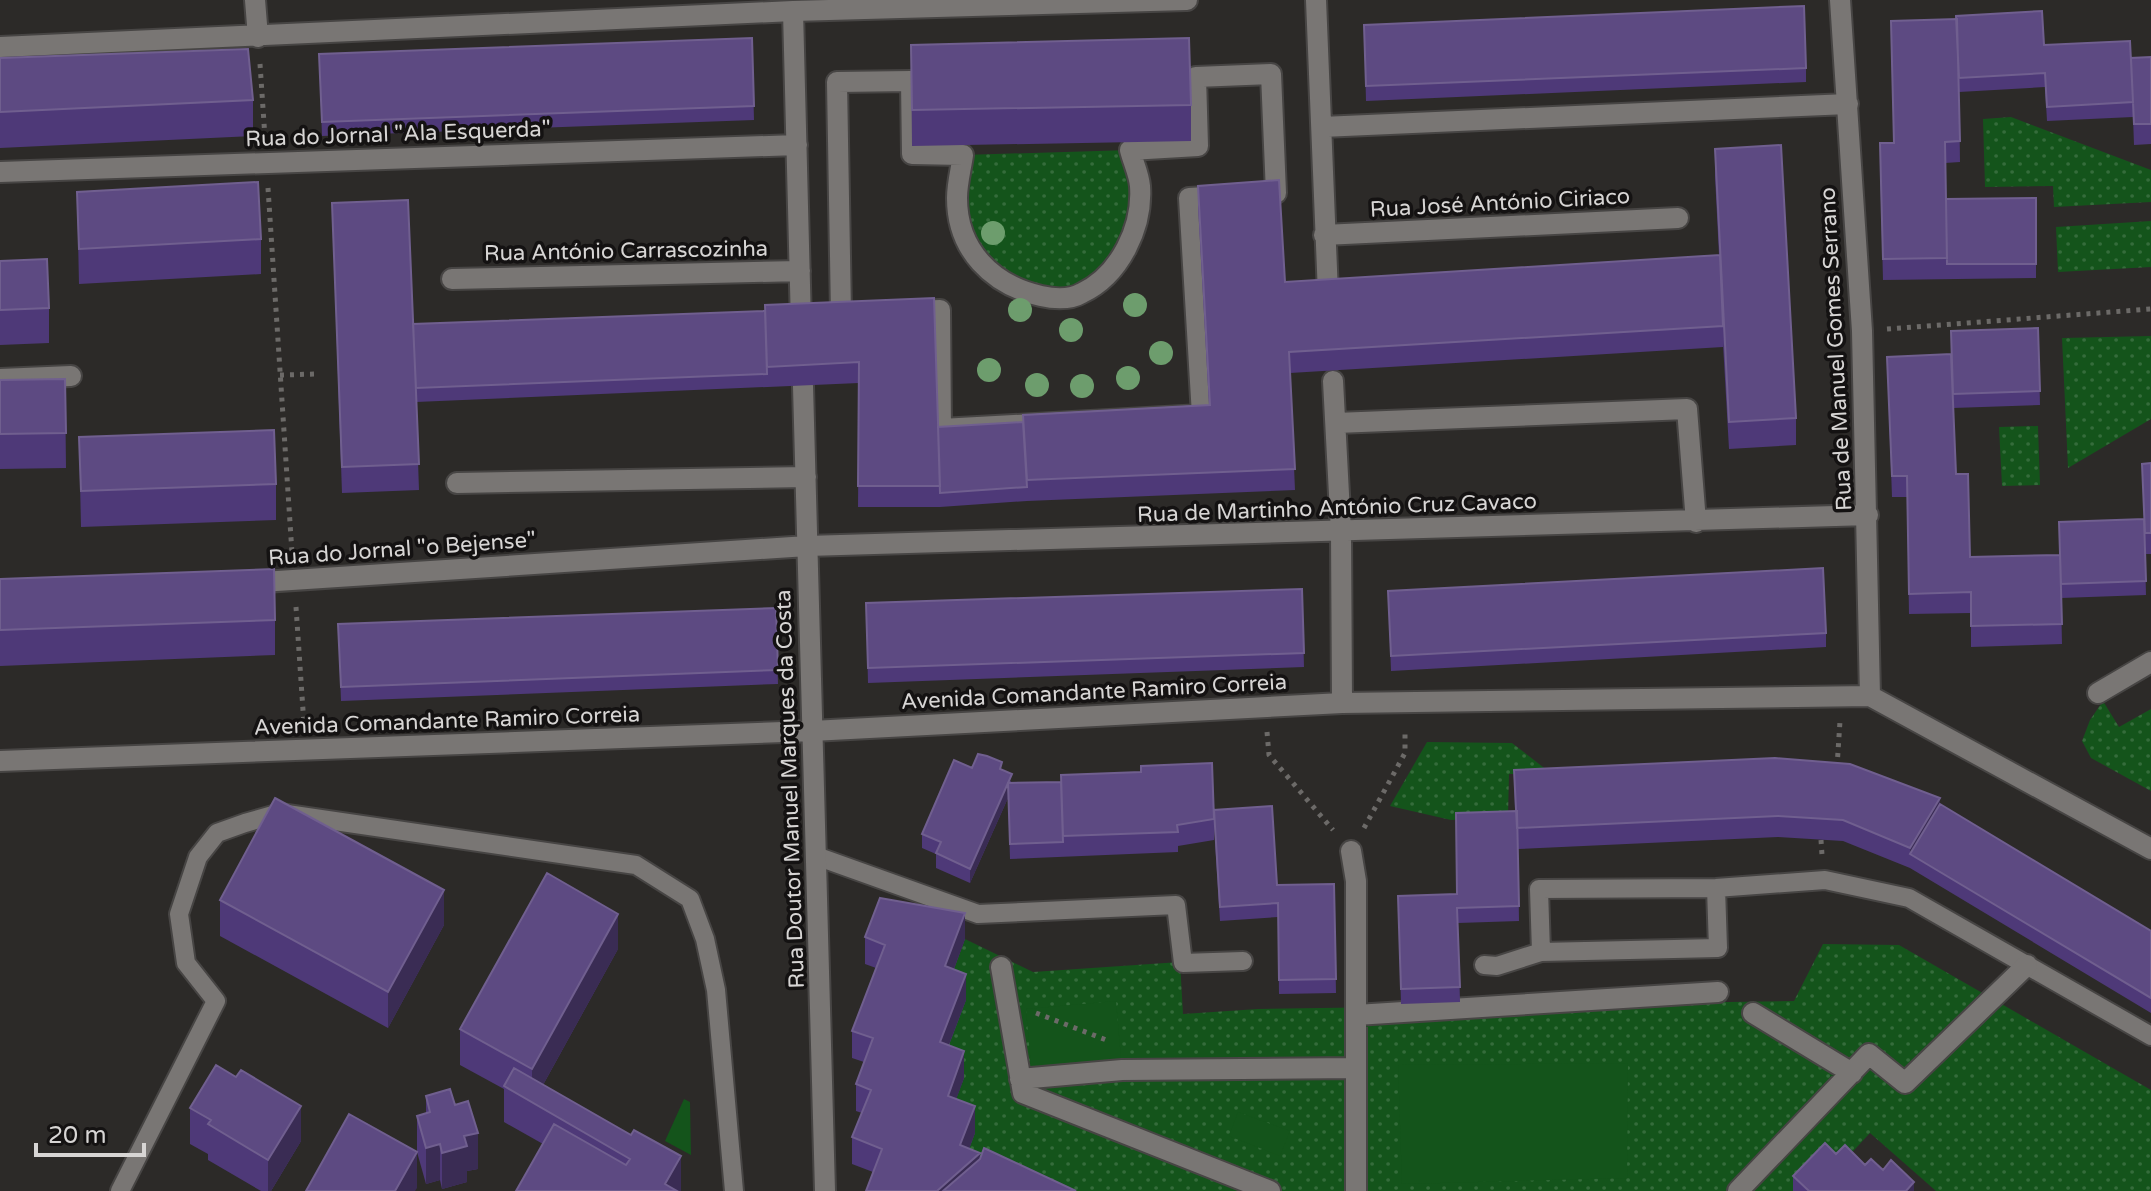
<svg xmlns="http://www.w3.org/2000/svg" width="2151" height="1191" viewBox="0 0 2151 1191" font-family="'Varela Round',sans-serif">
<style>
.grass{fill:url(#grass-dots)}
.garden{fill:#14541b}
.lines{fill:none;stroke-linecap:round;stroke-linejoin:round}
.lane-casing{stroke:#474544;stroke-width:22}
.street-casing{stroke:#474544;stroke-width:24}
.path{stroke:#6c6a68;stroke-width:5;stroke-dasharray:4 6;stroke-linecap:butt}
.lane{stroke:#797674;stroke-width:18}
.street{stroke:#797674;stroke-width:20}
.tree{fill:#6d9d6d}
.wall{fill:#4e3978}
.shaded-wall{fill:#3a2c54}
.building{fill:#5d4a82;stroke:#705f8f;stroke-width:2}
.labels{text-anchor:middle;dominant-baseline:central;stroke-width:7;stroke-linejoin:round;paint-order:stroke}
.street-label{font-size:22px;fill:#d7d5d4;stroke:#141212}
</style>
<defs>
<pattern id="grass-dots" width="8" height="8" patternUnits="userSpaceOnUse" patternTransform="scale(2)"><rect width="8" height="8" fill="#14541b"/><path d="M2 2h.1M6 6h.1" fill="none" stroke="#356c3b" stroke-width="1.8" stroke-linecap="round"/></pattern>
</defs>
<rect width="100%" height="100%" fill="#2c2a28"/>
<!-- grass -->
<path class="grass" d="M2011,117l140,53v32l-97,5 -1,-21 -68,1 -2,-68z
M1130,150l1,88 -49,56 -89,-16 -33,-57 3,-66z
M2151,221v46l-93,5 -2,-45z
M2151,336v83l-83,49 -6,-130z
M2038,426l2,59 -38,1 -3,-59z
M2103,701l16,26 32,-18v82l-60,-33 -9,-17 8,-21z
M1427,742l85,1 40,31h-43l-1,43 -57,3 -61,-14z
M965,939l68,33 147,-10 3,52 75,-5 536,-8 29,-57 76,1 252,145v101h-215l-66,-58 -54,58h-785l-51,-11 -40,-112 5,-75z"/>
<!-- garden -->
<path class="garden" d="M1116,1001l6,69 -90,8 -6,-69z
M1628,1063l-1,115 -225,6 -4,-119z
M684,1099l6,3 1,53 -26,-14z
M1238,1112l52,19 -10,25 -51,-20z"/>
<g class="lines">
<defs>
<path id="lane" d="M816,856l162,58 198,-9 7,58 60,-2
M1541,952l-2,-63 177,-1 109,-8 84,18 242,138
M1484,965l13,1 44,-14 177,-4 -2,-60
M120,1191l96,-190 -30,-38 -7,-49 19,-57 19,-24 28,-10 35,-10 356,52 54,34 15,40 11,51 18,201"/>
<path id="street" d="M255,0l3,37
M1316,0l12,294
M1840,0l22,331 8,365
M793,11l8,313
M0,47l793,-36 394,-11
M1271,74l5,119 -87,5 13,217 -261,14 -1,-119 -99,4 -4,-232 74,-1 1,73 51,1c-2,14 -6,29 -6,43 0,52 35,87 84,98 13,3 29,4 41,-3 38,-18 61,-66 58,-107 -1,-12 -7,-24 -10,-36l68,-4 -2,-69z
M1322,127l526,-23
M0,172l797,-27
M1324,235l354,-17
M452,279l348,-8
M0,379l71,-3
M1333,381l8,151 1,171
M803,386l22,805
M1336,423l351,-14 9,113
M457,483l349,-6
M248,583l559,-37 1061,-31
M2098,693l53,-31
M0,761l812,-30 530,-28 528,-7 281,153
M1351,851l5,30v310
M1001,967l22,126 247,98
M1753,1013l99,60
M1356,1015l362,-23
M1020,1079l102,-9 234,-2
M1738,1191l131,-137 36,29 122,-118"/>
</defs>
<!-- lane casing -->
<use href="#lane" class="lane-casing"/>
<!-- street casing -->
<use href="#street" class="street-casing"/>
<!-- path -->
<path class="path" d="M260,64l5,74
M268,188l24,365
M1887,329l264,-20
M280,375l38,-1
M296,607l8,118
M1267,732l2,23 64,75
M1837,767l3,-46
M1364,828l41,-75v-24
M1821,840l1,15
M1036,1013l73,28"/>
<!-- lane -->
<use href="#lane" class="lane"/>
<!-- street -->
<use href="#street" class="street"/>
</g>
<!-- trees -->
<g class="tree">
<circle cx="993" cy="233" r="12"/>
<circle cx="1135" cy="305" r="12"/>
<circle cx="1020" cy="310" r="12"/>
<circle cx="1071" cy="330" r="12"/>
<circle cx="1161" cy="353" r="12"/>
<circle cx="989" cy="370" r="12"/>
<circle cx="1128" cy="378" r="12"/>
<circle cx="1037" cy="385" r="12"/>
<circle cx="1082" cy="386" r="12"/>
</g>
<!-- wall -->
<path class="wall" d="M1364,25l442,43v14l-440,19z
M752,38l2,82 -432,16 -3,-82z
M1891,42l153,3 87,20 20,-8v87l-17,1 -1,-28 -86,4 -2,-34 -86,5 1,70 -15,1 1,36 90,-1v80l-153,2 -3,-116 14,-21z
M911,45l280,60v36l-279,5z
M0,58l253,42v36l-253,12z
M1715,149l81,269v27l-67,4 -6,-105v3l-433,26 5,117 -268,11 -87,6h-82l1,-124 -443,19 3,88 -77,3 -10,-290 81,121 352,-13 169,-13 4,129 85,-5 186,-17 -11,-199v-20l87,96 434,-27 -4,-79z
M77,192l184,47v35l-182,10z
M0,261l49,47v35l-49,2z
M2038,328l2,77 -87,3 3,66 14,83 90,-2 84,-36 -2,-55 9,-1v91h-6l1,41 -85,3 1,46 -91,3v-34l-62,1 -2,-117h-15l-5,-140 64,-3z
M65,379l1,89 -66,1v-89z
M79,437l197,47v36l-195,7z
M0,579l275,41v35l-275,11z
M1302,589l2,78 -436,16 -2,-80z
M1388,591l438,42v14l-435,24z
M776,608l2,76 -437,17 -3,-77z
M972,768l30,2 10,13 202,35 63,67 57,-1 2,109 -57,1 -1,-77 -58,4 -6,-96v15l-36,6v6l-168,7 -2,-61 -38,85 -34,-15v-14l-14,-6v-14z
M1514,770l426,34 211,127v82l-241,-145 -67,-27 -65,-4 -260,12 1,72 -61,2 2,79 -59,2 -3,-108 59,-2 58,-83z
M220,900l224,25 -56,103 -168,-92z
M865,937l100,2 -11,30 12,31 -17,45 15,33 -8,21 19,34 -6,16 11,10 96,32 -203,-19 -21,-8v-27l10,-24 -6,-2v-27l8,-22 -12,-4v-27l24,-63 -11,-4z
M618,949l-75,136 138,106 -138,-47 -39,-22v-33l-44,-24v-36z
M426,1096l29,9 23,64 -11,2v11l-25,7 -2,-9 -14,4 -9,-32v-36l9,-3z
M190,1108l111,33 -30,50h-10l-53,-31v-6l-18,-10z
M1836,1154l29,11 18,5 31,21h-121v-15z"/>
<!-- shaded-wall -->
<path class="shaded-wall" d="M1008,783v15l-38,85v-14z
M1940,798v21l-30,35v-6z
M444,890v35l-56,103v-36z
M965,913v26l-20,54v-27z
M618,914v35l-85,154 -1,-1v-33z
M966,974v26l-26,68v-26z
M964,1051v27l-16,44v-26z
M301,1106v35l-30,50h-3v-31z
M975,1106v27l-14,37 19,-17v27l-13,11h-30l23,-46z
M478,1133v36l-11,2v11l-25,7v-36l22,-17z
M440,1144v36l-14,4v-36z
M417,1152v36l-2,3h-20z
M681,1156v35h-16v-7z
M1914,1182v9h-8z"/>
<!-- building -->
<path class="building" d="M1804,6l2,62 -440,18 -2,-61z
M2042,11l2,34 86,-4 3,61 -86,5 -2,-34 -86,5 -3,-62z
M1957,19l3,122 -15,1 2,116 -64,1 -3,-116h14l-3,-122z
M752,38l2,68 -432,16 -3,-68z
M1189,38l2,67 -279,5 -1,-65z
M248,49l5,51 -253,12v-54z
M2151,57v67h-17l-3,-66z
M1781,145l15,273 -67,4 -14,-273z
M1279,180l6,102 435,-27 3,71 -434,26 6,117 -268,11 -4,-65 187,-10 -12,-219z
M258,182l3,57 -182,10 -2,-57z
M2036,198v66h-89l-1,-65z
M408,200l11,264 -77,3 -10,-264z
M47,259l2,49 -49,2v-49z
M934,298l6,188h-82l1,-124 -92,5 -2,-62z
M765,311l2,63 -351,14 -3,-64z
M2038,328l2,63 -87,3 -2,-63z
M1951,354l5,120h12l2,83 90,-2 2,69 -91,2v-34l-62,2 -2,-118h-15l-5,-119z
M65,379l1,54 -66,1v-54z
M1023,422l4,65 -87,6 -2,-66z
M274,430l2,54 -195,7 -2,-54z
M2151,463v70h-6l-3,-69z
M2144,519l2,62 -85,3 -2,-62z
M1823,568l3,65 -435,23 -3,-65z
M274,569l1,51 -275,10v-51z
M1302,589l2,64 -436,15 -2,-65z
M776,608l2,62 -437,17 -3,-63z
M978,754l9,2 15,6 -2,7 12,5 -42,95 -34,-16 5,-11 -19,-8 32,-74 18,8z
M1775,758l75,6 90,34 -30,50 -67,-28 -65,-4 -261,12 -3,-58z
M1212,763l2,56 -37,6 1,7 -115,4 -2,-61 80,-3v-6z
M1061,782l2,60 -53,2 -2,-61z
M275,798l169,92 -56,102 -168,-92z
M1940,804l211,127v67l-241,-144z
M1272,806l5,79 57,-1 2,95 -57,1 -1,-77 -58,4 -6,-97z
M1517,811l2,95 -62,2 3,79 -59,2 -3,-93 59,-2 -1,-81z
M547,873l71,41 -86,155 -72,-40z
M880,898l85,15 -20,53 21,8 -26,68 24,9 -16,45 27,10 -15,39 20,8 -43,38h-71l16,-42 -30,-12 19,-47 -15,-6 17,-46 -21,-7 33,-86 -20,-8z
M216,1065l20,12 5,-7 60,36 -33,54 -60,-36 3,-4 -21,-12z
M514,1068l117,67 3,-5 47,26 -16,28 12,7h-161l38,-67 72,41 4,-6 -126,-73z
M450,1089l5,16 13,-4 10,32 -14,3 3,10 -25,7 -2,-9 -14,4 -9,-32 13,-4 -4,-16z
M349,1114l68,38 -22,39h-89z
M1825,1143l11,11 9,-9 20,20 6,-6 12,11 8,-10 23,22 -8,9h-97l-16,-15z
M984,1148l92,43h-133l37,-32z"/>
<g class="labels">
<!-- street labels -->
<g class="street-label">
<text transform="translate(398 134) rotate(-2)">Rua do Jornal "Ala Esquerda"</text>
<text transform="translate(1500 203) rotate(-3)">Rua José António Ciriaco</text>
<text transform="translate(626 251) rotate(-1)">Rua António Carrascozinha</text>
<text transform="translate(1836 349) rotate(-93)">Rua de Manuel Gomes Serrano</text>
<text transform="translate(1337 508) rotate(-2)">Rua de Martinho António Cruz Cavaco</text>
<text transform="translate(402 549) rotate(-4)">Rua do Jornal "o Bejense"</text>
<text transform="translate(1094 692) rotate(-3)">Avenida Comandante Ramiro Correia</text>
<text transform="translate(447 721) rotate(-2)">Avenida Comandante Ramiro Correia</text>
<text transform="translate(790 789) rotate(-92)">Rua Doutor Manuel Marques da Costa</text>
</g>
</g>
<!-- scale -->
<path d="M36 1143v12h108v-12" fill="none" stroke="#d7d5d4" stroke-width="4"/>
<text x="48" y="1143" font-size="24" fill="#d7d5d4" stroke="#141212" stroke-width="6" paint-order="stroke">20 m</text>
</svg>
